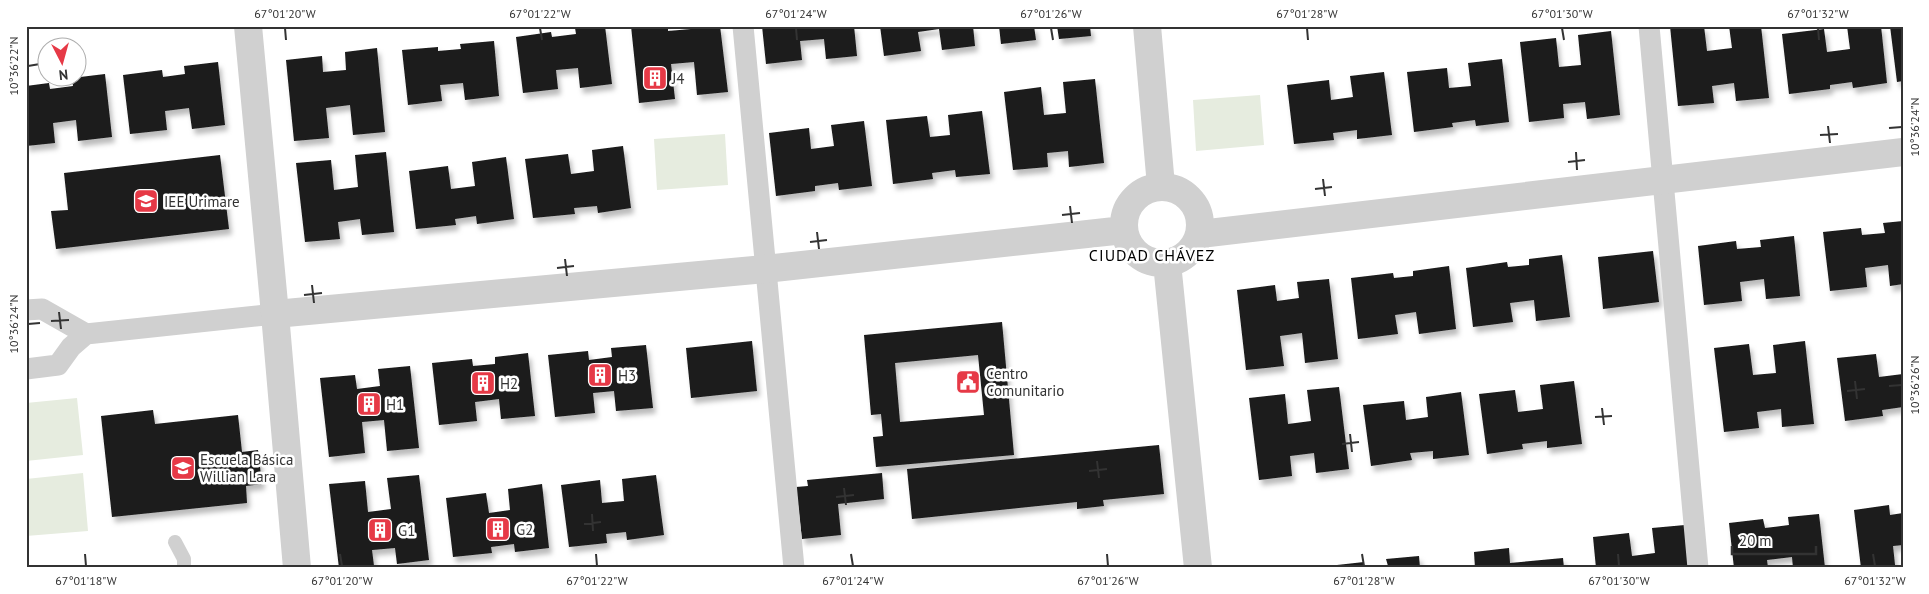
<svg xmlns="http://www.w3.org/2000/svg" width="1929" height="594" viewBox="0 0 1929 594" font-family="'PT Sans',sans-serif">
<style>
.green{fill:#e6ecdf}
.building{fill:#1a1a1a;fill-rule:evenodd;filter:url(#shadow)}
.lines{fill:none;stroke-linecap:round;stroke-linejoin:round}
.service{stroke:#d0d0d0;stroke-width:14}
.pedestrian{stroke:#d0d0d0;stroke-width:21}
.minor{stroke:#d0d0d0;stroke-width:28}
.ticks{fill:none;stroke:#333;stroke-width:2}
.labels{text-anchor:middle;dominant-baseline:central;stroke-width:5;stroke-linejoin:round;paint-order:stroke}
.poi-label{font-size:15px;fill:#333;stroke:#fff;text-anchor:start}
.neighbourhood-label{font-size:16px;letter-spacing:1px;fill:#000;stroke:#fff}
.neatline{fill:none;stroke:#333;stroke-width:2}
.ticks-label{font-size:12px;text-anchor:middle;fill:#333}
</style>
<defs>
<filter id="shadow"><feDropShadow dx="3" dy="5.5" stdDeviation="2.5" flood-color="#0004"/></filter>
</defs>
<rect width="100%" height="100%" fill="#fff"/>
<!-- green -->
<path class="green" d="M1260,95l4,50 -68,6 -3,-51z
M725,134l3,51 -71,5 -3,-51z
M77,398l6,57 -57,6v-58z
M83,473l5,58 -62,5v-57z"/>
<!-- building -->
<path class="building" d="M586,26h19l7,58 -32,4 -2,-20 -22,2 2,19 -35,4 -7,-56 35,-5 1,5 24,-3 -1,-6z
M631,26h37v5l23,-2v-3h29l8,66 -31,3 -3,-33 -23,2 4,35 -36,4z
M762,26h92l3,30 -31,3 -2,-20 -24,2 2,19 -36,4z
M880,26h93l2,20 -33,4 -3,-21 -21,3 3,19 -37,5z
M999,26h35l2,14 -35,4z
M1057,26h33l1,10 -32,3z
M1670,26h34l3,25 25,-3 -3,-22h32l8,72 -33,3 -2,-18 -22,3 2,17 -36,3z
M1847,26h34l6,57 -34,5 -1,-6 -22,3v4l-41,5 -7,-60 42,-5 3,23 23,-3z
M1890,26h13v55l-6,1z
M1611,31l9,84 -33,4 -2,-17 -22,2 1,14 -35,4 -9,-80 36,-4 3,29 22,-2 -3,-30z
M494,41l5,55 -34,4 -2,-17 -23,2 2,16 -34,4 -6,-55 36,-3v4l23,-2 -1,-5z
M377,48l8,84 -32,3 -3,-30 -24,3 3,30 -35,3 -8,-81 36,-4 1,16 23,-2 -1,-18z
M1502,59l7,63 -33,4 -1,-6 -23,3 1,4 -39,5 -7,-60 40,-4 2,20 22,-2 -3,-23z
M218,62l7,63 -33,4 -3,-21 -24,3 2,19 -37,4 -7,-59 39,-5 1,7 22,-3 -1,-8z
M1384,72l8,63 -35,4v-9l-24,3 1,7 -40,4 -7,-59 42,-5 2,20 22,-3 -3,-21z
M105,74l7,63 -34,4 -2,-21 -23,3 2,20 -29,3v-60l23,-3 1,6 23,-3 -1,-8z
M1095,79l9,84 -35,4 -1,-16 -21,2 1,14 -35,3 -9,-78 37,-5 3,28 22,-2 -3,-31z
M982,111l8,63 -34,3 -1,-7 -23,3 1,6 -40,5 -7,-64 41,-4 3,21 20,-2 -2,-20z
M864,121l8,65 -33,4 -1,-7 -23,3v5l-39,5 -7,-63 40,-5 2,21 23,-3 -3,-21z
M623,146l8,62 -33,5 -1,-7 -23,2 1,6 -42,4 -8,-59 43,-5 3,20 23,-3 -2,-21z
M386,152l8,80 -32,3 -2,-16 -22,3 2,17 -35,3 -9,-79 35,-3 3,30 24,-3 -3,-32z
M220,155l9,74 -173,20 -5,-38 17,-1 -4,-37z
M506,157l8,62 -37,5 -1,-8 -21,3 1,6 -40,4 -7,-58 39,-5 3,23 24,-3 -3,-24z
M1903,221v63l-13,2 -2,-21 -23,3 2,19 -37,4 -7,-59 38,-4 1,7 23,-2 -2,-10z
M1794,236l6,60 -34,3 -2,-20 -24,3 2,19 -38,4 -6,-59 38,-5 1,8 24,-2 -1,-7z
M1653,251l6,51 -56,7 -5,-52z
M1562,255l8,62 -34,4 -2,-21 -24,3 3,19 -40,5 -7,-59 41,-6 1,5 21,-2v-6z
M1449,266l7,63 -37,5 -3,-22 -21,3 3,19 -40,5 -7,-61 42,-5 1,5 19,-2v-5z
M1329,279l9,80 -33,4 -3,-30 -22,3 4,30 -38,4 -9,-80 38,-5 2,16 22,-3 -2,-16z
M1002,322l12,133 -138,12 -3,-30 10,-1 -2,-22 -10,1 -7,-80zM978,355l6,60 -84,7 -5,-59z
M752,341l5,50 -66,7 -5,-50z
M1805,341l9,83 -32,3 -1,-18 -24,3 2,16 -35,4 -10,-84 35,-4 4,31 23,-2 -3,-28z
M646,345l7,63 -37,3 -2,-20 -21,2 2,20 -40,4 -7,-62 40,-4 1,9 23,-3 -1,-9z
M528,353l7,63 -34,3 -2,-20 -24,3 2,19 -38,4 -7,-62 40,-4 1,7 22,-2v-7z
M1876,354l3,23 24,-3v33l-21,3 1,6 -38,5 -8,-63z
M410,366l9,82 -32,3 -3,-31 -22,2 3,31 -36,4 -9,-79 35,-3 2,14 23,-3 -2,-17z
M1574,381l8,63 -35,4v-7l-25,3 1,5 -36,5 -8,-60 36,-4 3,22 25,-3 -3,-24z
M1339,387l10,82 -33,4 -2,-20 -24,3 2,20 -33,4 -10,-82 36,-4 3,30 23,-3 -4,-31z
M1461,392l8,63 -36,4v-8l-23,2 2,7 -41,6 -8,-61 41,-4 2,19 22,-3 -2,-20z
M153,410l2,14 83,-9 4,37 16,-2 4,34 -16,2 1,17 -135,14 -11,-101z
M1159,445l5,49 -61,6 1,6 -27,3v-7l-165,17 -5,-50z
M882,473l2,26 -46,5 3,31 -39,4 -6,-52 12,-1 -1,-6z
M419,475l10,85 -32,4 -2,-16 -23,2 2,16 -35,2 -10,-84 36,-3 3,31 23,-3 -4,-31z
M656,475l8,60 -37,5 -1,-8 -20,2 1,9 -38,4 -8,-62 39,-5 2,23 22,-2 -2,-22z
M542,484l7,64 -34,4 -1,-8 -23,3 1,6 -39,4 -7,-59 40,-5 3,20 21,-3 -2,-21z
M1889,505l1,10 13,-2v32l-10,1 2,19 -34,3 -7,-58z
M1819,514l6,54h-32l-1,-11 -25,3 1,8h-34l-5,-45 34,-4 2,9 24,-3 -1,-8z
M1685,525l5,43h-94l-3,-31 36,-4 3,23 23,-3 -3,-25z
M1509,548l1,15 53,-5 1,10h-89l-1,-16z
M1419,556l1,12h-41l9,-2 -2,-7z
M1364,562v6h-36v-2z"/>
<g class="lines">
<!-- service -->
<path class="service" d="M175,542l9,17v9"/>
<!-- pedestrian -->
<path class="pedestrian" d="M743,26l51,542
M1649,26l49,542
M26,310l16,-1 44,25 189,-20
M26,369l32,-4 13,-18 15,-13"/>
<!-- minor -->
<path class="minor" d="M248,26l27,288 22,254
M1147,26l14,160
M1124 225a38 38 0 1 1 76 0a38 38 0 1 1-76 0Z
M1200,234l703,-82
M1167,263l31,305
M275,314l490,-45 359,-39"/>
</g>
<!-- ticks -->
<path class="ticks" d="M285,28l1,12M540,28l2,12M796,28l1,12M1051,28l2,12M1307,28l1,12M1562,28l2,12M1818,28l1,12M28,66l12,-2M1828,126l2,17M1889,128l13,-1M1820,135l18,-1M1576,152l1,18M1568,162l17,-2M1323,179l2,17M1315,189l17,-2M1070,206l2,17M1062,215l18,-2M817,232l2,17M810,242l17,-2M565,259l2,17M557,268l17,-2M312,285l2,18M304,295l18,-2M59,312l2,17M51,321l18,-1M28,324l12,-1M1855,381l2,18M1889,386l13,-1M1847,391l18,-2M1602,408l2,17M1595,417l17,-1M1350,434l2,18M1342,444l17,-2M1097,461l2,17M1089,471l18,-2M844,488l2,17M836,497l18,-2M592,514l1,17M584,524l17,-2M85,554l1,12M340,554l2,12M596,554l1,12M851,554l2,12M1107,554l1,12M1362,554l2,12M1618,554l1,12M1873,554l2,12"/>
<!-- icons -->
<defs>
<symbol id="building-square" viewBox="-11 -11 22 22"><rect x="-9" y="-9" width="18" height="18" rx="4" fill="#e63946" stroke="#fff"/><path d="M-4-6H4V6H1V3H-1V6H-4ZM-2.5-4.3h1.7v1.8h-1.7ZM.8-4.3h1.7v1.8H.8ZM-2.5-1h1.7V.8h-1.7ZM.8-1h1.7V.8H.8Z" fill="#fff"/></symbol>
<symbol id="school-square" viewBox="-11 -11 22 22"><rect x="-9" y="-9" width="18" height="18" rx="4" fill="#e63946" stroke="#fff"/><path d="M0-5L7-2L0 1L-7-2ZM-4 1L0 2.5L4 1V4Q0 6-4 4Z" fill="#fff"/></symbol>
<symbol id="civic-square" viewBox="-11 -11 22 22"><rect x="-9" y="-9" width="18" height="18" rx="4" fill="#e63946" stroke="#fff"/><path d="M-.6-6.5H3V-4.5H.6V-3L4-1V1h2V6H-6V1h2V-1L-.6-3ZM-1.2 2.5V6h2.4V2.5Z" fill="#fff"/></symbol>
</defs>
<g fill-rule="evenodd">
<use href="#building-square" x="641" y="64" width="28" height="28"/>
<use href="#school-square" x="132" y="187" width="28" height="28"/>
<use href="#building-square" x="586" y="361" width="28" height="28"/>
<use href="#civic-square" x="954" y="368" width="28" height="28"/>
<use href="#building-square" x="469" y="369" width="28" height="28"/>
<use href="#building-square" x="355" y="390" width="28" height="28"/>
<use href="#school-square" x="169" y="454" width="28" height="28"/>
<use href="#building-square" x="484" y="515" width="28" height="28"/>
<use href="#building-square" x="366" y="516" width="28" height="28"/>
</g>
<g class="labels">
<!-- poi labels -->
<g class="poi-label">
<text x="672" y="78">J4</text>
<text x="164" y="201">IEE Urimare</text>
<text x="986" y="373">Centro<tspan x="986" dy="17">Comunitario</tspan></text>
<text x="618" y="375">H3</text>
<text x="500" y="383">H2</text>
<text x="386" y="404">H1</text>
<text x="200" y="459">Escuela Básica<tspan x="200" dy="17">Willian Lara</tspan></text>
<text x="516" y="529">G2</text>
<text x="398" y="530">G1</text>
</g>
<!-- neighbourhood labels -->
<g class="neighbourhood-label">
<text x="1152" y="255">CIUDAD CHÁVEZ</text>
</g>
</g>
<!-- border -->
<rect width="1929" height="594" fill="none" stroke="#ffffff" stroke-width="55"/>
<!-- north arrow -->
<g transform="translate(62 62) rotate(174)"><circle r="24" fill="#ffffff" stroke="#adadad"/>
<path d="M0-4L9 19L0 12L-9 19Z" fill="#e63946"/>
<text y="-8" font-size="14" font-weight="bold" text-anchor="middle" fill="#333333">N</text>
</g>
<!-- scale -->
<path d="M1732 546v8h84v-8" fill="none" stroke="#333333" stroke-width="2.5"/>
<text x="1739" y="546" font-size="15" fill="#333333" stroke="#ffffff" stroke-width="4" paint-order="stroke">20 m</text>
<rect x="28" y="28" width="1874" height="538" class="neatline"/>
<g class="ticks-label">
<text x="285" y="18">67°01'20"W</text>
<text x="540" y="18">67°01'22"W</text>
<text x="796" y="18">67°01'24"W</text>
<text x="1051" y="18">67°01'26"W</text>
<text x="1307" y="18">67°01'28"W</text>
<text x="1562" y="18">67°01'30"W</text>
<text x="1818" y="18">67°01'32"W</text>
<text transform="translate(14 66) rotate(-90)" y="4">10°36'22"N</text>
<text transform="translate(1915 127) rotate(-90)" y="4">10°36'24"N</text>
<text transform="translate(14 324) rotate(-90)" y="4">10°36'24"N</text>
<text transform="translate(1915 385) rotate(-90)" y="4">10°36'26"N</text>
<text x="86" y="585">67°01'18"W</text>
<text x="342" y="585">67°01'20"W</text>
<text x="597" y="585">67°01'22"W</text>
<text x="853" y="585">67°01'24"W</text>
<text x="1108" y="585">67°01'26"W</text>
<text x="1364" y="585">67°01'28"W</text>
<text x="1619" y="585">67°01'30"W</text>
<text x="1875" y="585">67°01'32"W</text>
</g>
</svg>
